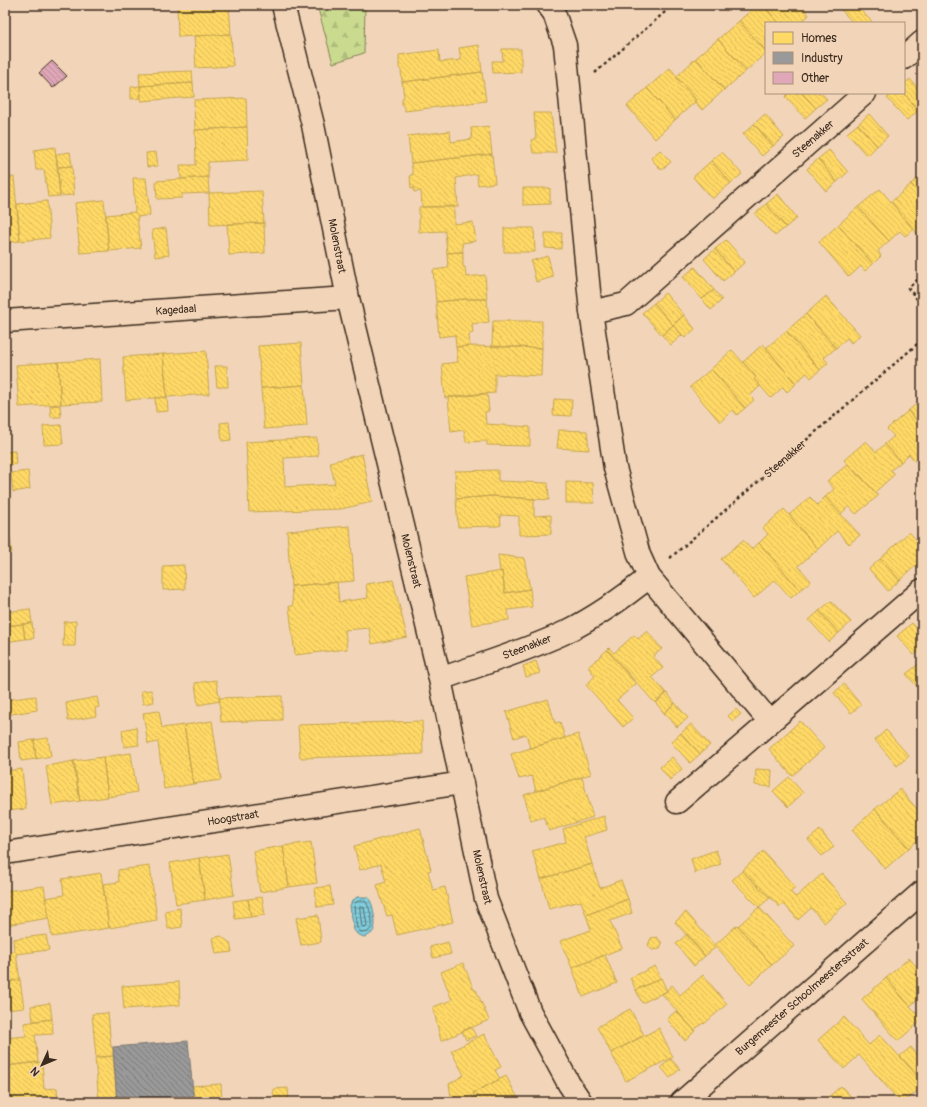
<svg xmlns="http://www.w3.org/2000/svg" width="927" height="1107" viewBox="0 0 927 1107" font-family="Pangolin,sans-serif">
<style>
.forest{fill:url(#forest-firs);stroke:#828256}
.water{fill:url(#water-rules);stroke:#648c91}
.homes{fill:url(#homes-back-hatch);stroke:#c4a450}
.industry{fill:url(#industry-back-hatch);stroke:#7d7874}
.lines{fill:none;stroke-linecap:round;stroke-linejoin:round}
.shore{stroke:#576c6b;stroke-width:1}
.building{fill:url(#building-back-hatch);stroke:#3b2a1e}
.street-casing{stroke:#3b2a1e;stroke-width:25}
.path{stroke:#3b2a1e;stroke-width:2.5;stroke-dasharray:3 3;stroke-linecap:butt}
.street{stroke:#f2d5b8;stroke-width:22}
.labels{text-anchor:middle;dominant-baseline:central;stroke-width:4;stroke-linejoin:round;paint-order:stroke}
.street-label{font-size:11px;fill:#3b2a1e;stroke:#f2d5b8}
</style>
<defs>
<pattern id="forest-firs" width="22" height="20" patternUnits="userSpaceOnUse"><rect width="22" height="20" fill="#cadb8f"/><path d="M5 1l3.5 6h-7zM16 11l3.5 6h-7z" fill="#aebc7b"/></pattern>
<pattern id="water-rules" width="6" height="5" patternUnits="userSpaceOnUse"><rect width="6" height="5" fill="#80cede"/><path d="M0 2.5h6" fill="none" stroke="#70b1be"/></pattern>
<pattern id="homes-back-hatch" width="6" height="6" patternUnits="userSpaceOnUse"><rect width="6" height="6" fill="#ffd966"/><path d="M-1 5l2 2M0 0l6 6M5-1l2 2" fill="none" stroke="#dbba58"/></pattern>
<pattern id="industry-back-hatch" width="6" height="6" patternUnits="userSpaceOnUse"><rect width="6" height="6" fill="#999"/><path d="M-1 5l2 2M0 0l6 6M5-1l2 2" fill="none" stroke="#7e7d7c"/></pattern>
<pattern id="building-back-hatch" width="6" height="6" patternUnits="userSpaceOnUse"><rect width="6" height="6" fill="#dfa7b8"/><path d="M-1 5l2 2M0 0l6 6M5-1l2 2" fill="none" stroke="#b68895"/></pattern>
</defs>
<rect width="100%" height="100%" fill="#f2d5b8"/>
<filter id="ink" filterUnits="userSpaceOnUse"><feTurbulence type="fractalNoise" baseFrequency=".025" numOctaves="2"/><feDisplacementMap in="SourceGraphic" scale="8" xChannelSelector="R" yChannelSelector="G"/><feConvolveMatrix kernelMatrix="1 2 1 2 8 2 1 2 1" color-interpolation-filters="sRGB"/></filter>
<g filter="url(#ink)">
<!-- forest -->
<path class="forest" d="M317,5h48l-1,48 -31,10z"/>
<!-- water -->
<path class="water" d="M357,897h11c4,6 5,10 6,18 2,11 2,19 -10,22l-7,-3 -3,-4 -4,-24 2,-5z"/>
<!-- homes -->
<path class="homes" d="M177,5h52l2,29 -53,3z
M757,5h6l16,18h-13v28l-27,-30z
M763,5h38l8,10 -9,8h-21z
M837,5h19l17,18h-20z
M739,21l27,30v2l-20,18 -28,-32z
M231,34l2,32 -37,2 -2,-32z
M718,39l28,32 -22,19 -28,-32z
M479,45l3,27 -80,10 -1,-12 -2,-2v-13l40,-5 1,12 21,-2 -2,-12z
M502,49h19v23l-28,1 -1,-12h11z
M696,58l28,32 -22,20 -8,-9 2,-1 -20,-23z
M670,68l7,8 -1,1 20,23 -2,1 1,1 -20,18 -28,-32z
M192,71l1,12 -53,3 -1,-13z
M482,72l4,29 -81,10 -1,-4 -2,-2v-6l2,-3 -2,-14z
M910,79l12,14v14l-4,4 -14,-18v-9z
M193,83l1,14 -53,4 -1,-15z
M140,86l1,12 -10,1v-12z
M647,88l28,32 -20,19 -28,-33z
M789,93h13l14,15 -11,10 -20,-21z
M802,93h19l6,6 -11,9z
M893,93h11l14,18 -11,9 -20,-22z
M246,98l1,29 -52,3 -1,-30z
M534,113h17l5,40h-23l-2,-13 5,-1z
M765,114l19,23 -11,9 -19,-22z
M869,114l19,22 -11,10 -19,-22z
M754,124l19,22 -11,10 -19,-22z
M858,124l19,22 -10,10 -20,-23z
M489,126l3,28 -81,9 -3,-27 42,-5 1,11 21,-3 -1,-11z
M247,127l1,33 -40,2v15l-27,2 -1,-14h16l-1,-35z
M55,147l5,49 -12,1 -4,-27h-8l-2,-20z
M660,150l11,12 -10,8 -10,-12z
M829,150l19,22 -11,10 -19,-23z
M70,152l2,14 -14,1 -2,-13z
M156,152l2,14 -11,1 -1,-14z
M722,152l20,22 -11,9 -20,-22z
M492,154l3,29 -17,2 -1,-11 -21,4 2,29h-36l-1,-16 -7,1v-5l-3,1 -1,-13h3l-2,-12z
M818,159l19,23 -11,9 -19,-22z
M711,161l20,22 -19,16 -19,-22z
M72,166l2,29 -14,1 -2,-29z
M922,175v22l-11,-13z
M14,177l6,64 -15,2v-65z
M208,177l1,16 -27,1v4l-25,1 -1,-18z
M133,178h13l4,37 -13,2 4,31 -32,3 -3,-36 29,-3z
M911,184l11,13v38l-2,2 -29,-35z
M523,188h27v16l-27,1z
M880,189l34,40 -9,7 -5,-5 -11,10 -31,-34z
M262,191l2,32 -54,2 -1,-32z
M778,194l19,24 -11,9 -20,-23z
M104,200l5,51 -29,2 -5,-50z
M47,201l3,37 -30,3 -3,-37z
M766,204l20,23 -11,9 -20,-22z
M454,206v18l19,-2 3,19 -14,2 1,9 -16,1 -2,-22 -26,1v-25z
M858,207l31,34 -11,10 3,5 -8,8 -35,-39z
M264,223l1,30 -36,2 -2,-31z
M838,225l35,39 -8,7 -4,-5 -12,11 -30,-35z
M166,228l3,27 -14,2 -3,-27z
M504,228h30l1,24h-31z
M545,233h17l-1,16 -16,-1z
M726,240l19,22 -11,10 -19,-23z
M715,249l19,23 -11,9 -19,-22z
M459,252h4v15h2l1,10 19,-2 2,24h-22l-29,3 -3,-32 15,-2 -1,-15z
M548,256l5,21 -17,5 -5,-21z
M695,267l19,23 -12,9 -19,-22z
M714,290l8,10 -11,10 -9,-11z
M665,293l19,22 -11,10 -19,-22z
M826,296l34,39 -9,8 -4,-5 -11,10 -30,-34z
M465,299h22l2,23 -17,2 1,9 -4,1 1,12 -14,1 -1,-12 -16,2 -3,-35z
M654,303l19,22 -11,10 -20,-22z
M806,314l30,34 -12,10 4,5 -8,7 -34,-39z
M684,315l11,14 -10,9 -12,-13z
M493,321h49v27l-50,-2z
M673,325l9,10 -11,10 -9,-10z
M786,331l34,39 -9,8 -4,-5 -12,10 -29,-35z
M301,343l3,42 -43,3 -3,-42z
M763,344l33,40 -9,8 -4,-5 -12,11 -17,-19 2,-2 -13,-15z
M470,346l72,2 -1,28 -46,-2v19l-50,5 -3,-34 16,-2 -2,-15z
M732,350l24,27 -2,2 6,7 -10,10 4,4 -9,8 -34,-39z
M206,351l3,43 -42,3 -4,-43z
M163,354l4,43 -41,3 -3,-43z
M100,359l2,43 -41,2 -3,-42z
M58,362l3,42 -42,3 -3,-42z
M215,366h12l1,21h-11z
M711,369l34,39 -8,7 -4,-5 -13,12 -30,-35z
M304,385l3,41 -43,3 -3,-41z
M487,393l2,18 -4,1 1,12 44,3v19l-43,-1v-4l-21,1 -2,-12 -13,2 -3,-35z
M167,397l1,14 -12,1 -1,-14z
M554,399l18,1 -1,16 -18,-1z
M922,399v28l-14,-16z
M60,405l1,12h-10l-1,-11z
M908,411l14,16v43l-13,-16 -8,8 -16,-18 9,-8 -7,-7z
M229,422l2,18 -9,1 -2,-18z
M61,425l2,19 -19,1 -1,-19z
M559,430l28,1 2,19 -32,-2z
M317,438l1,18 -34,2 1,29 50,-3 -5,-22 32,-8 10,48 -31,7 -92,3 -3,-70z
M866,441l10,11 9,-8 16,18 -10,8 4,4 -20,18 -31,-32z
M15,451l1,13 -11,2v-14z
M848,464l10,12 2,-1 18,21 -22,18 -7,-8 -8,8 -16,-17 9,-8 -7,-8z
M498,470v11l50,2 1,17 -57,-4 -36,3 -1,-28z
M28,471l2,18 -17,3 -2,-19z
M566,482l27,1 1,20h-28z
M492,496l42,3v17l17,-1v19l-32,1v-19l-19,-1 1,10 -3,1 -40,1 -2,-28z
M810,497l7,8 8,-8 35,38 -11,9 -12,-13 -19,18 -29,-34z
M784,509l34,40 -20,17 13,15 -11,9 -41,-47 9,-9 -5,-6z
M350,526l4,55 -63,5 -4,-55z
M909,532l13,14v14l-22,20 -20,-21z
M10,537l2,16 -7,1v-16z
M743,540l8,9 8,-6 41,47 -9,8 -16,-18 -21,18 -33,-39z
M498,555l26,3 6,31 -25,4 -3,-22 -2,1z
M880,559l20,21 -12,11 -19,-22z
M184,565l1,24 -22,1v-24z
M502,571l3,22 25,-4 2,18 -24,3 1,10 -37,5 -8,-48z
M393,580l14,57 -35,7 -3,-16 -24,2 2,19 -52,6 -6,-49h4l-2,-20 46,-4 2,20 29,-4 -2,-14z
M831,601l20,21 -12,11 -20,-22z
M30,609l2,14 -27,3v-14z
M819,611l20,22 -10,9 -20,-22z
M76,621l-1,25h-12l1,-24z
M32,623l2,15 -9,1 -2,-15z
M912,623l10,11v14l-8,7 -17,-19z
M23,624l2,15 -20,3v-16z
M647,631l15,18 -9,7 10,12 -11,9 14,16 -11,10 -48,-53 2,-2 5,5 20,-18 4,4z
M607,650l29,34 -19,16 16,18 -10,9 -37,-42 9,-9 -7,-9z
M536,661l4,12 -14,4 -3,-11z
M920,663l2,2v27l-16,-18z
M216,680l4,21 -22,4 -3,-22z
M844,684l17,21 -10,8 -17,-20z
M151,690l3,12 -11,2 -2,-13z
M667,693l8,10 -11,10 -8,-10z
M36,696l1,14 -32,5v-15z
M282,696v24l-61,2 -2,-24z
M97,697l2,10 -4,1 1,8 -28,5 -2,-18z
M548,699l7,24 5,-1 5,16 -35,10 -4,-14 -12,4 -8,-26z
M675,703l13,15 -11,9 -13,-14z
M736,709l5,5 -8,7 -5,-5z
M159,711l3,17 22,-3 9,59 -29,5 -6,-47 -10,2 -5,-31z
M212,721l9,59 -28,4 -9,-59z
M422,721l1,33 -123,4 -2,-33z
M800,721l24,27 -32,28 -23,-27z
M691,724l19,21 -10,9 -19,-21z
M136,727l3,18 -15,2 -2,-17z
M886,730l23,26 -12,10 -22,-26z
M681,733l19,21 -10,9 -19,-21z
M578,734l13,40 -55,17 -4,-15 -13,3 -8,-25z
M48,738l3,18 -15,3 -2,-19z
M34,740l2,19 -15,2 -2,-19z
M131,753l6,39 -29,5 -5,-40z
M103,757l5,40 -28,4 -7,-40z
M672,757l10,12 -12,11 -10,-13z
M74,761l6,40 -28,4 -6,-39z
M922,767v12l-6,-6z
M22,769l4,40 -21,2v-40z
M756,769l16,1 -1,17 -16,-2z
M582,777l11,40 -44,14 -5,-14 -13,4 -7,-26z
M789,777l14,16 -15,14 -15,-16z
M900,789l22,26v22l-13,11 -34,-39z
M875,809l34,39 -24,21 -33,-39z
M604,816l3,14 -23,7 8,27 -51,15 -9,-28 34,-9 -3,-13z
M420,828l11,42 -3,1 5,19 12,-3 8,35 -56,13 -5,-20 -5,1 -10,-31 9,-3 -5,-18 -21,6 -6,-24z
M820,830l14,17 -12,9 -14,-16z
M311,842l6,41 -28,4 -6,-41z
M283,846l6,41 -29,5 -7,-41z
M716,850l5,14 -26,9 -4,-14z
M763,851l32,36 -5,5 6,5 26,-23 25,29 -23,20 -13,-15 -13,12 -14,-16 -4,3 -38,-36z
M228,854l6,41 -29,5 -6,-42z
M199,858l6,42 -29,4 -6,-41z
M592,864l8,24 21,-8 7,19 -42,16 -5,-14 -32,8 -8,-30z
M150,866l7,54 -48,8 -6,-44 16,-2 -1,-12z
M742,871l28,27 -11,9 -27,-27z
M101,873l8,55 -57,9 -7,-39 19,-3 -2,-16z
M44,886l5,32 -43,7v4h-1v-38z
M330,886l3,19 -16,2 -2,-19z
M262,897l3,18 -14,2 -3,-18z
M248,899l3,18 -16,2 -2,-18z
M628,899l4,14 -22,8 12,27 -50,20 -12,-27 31,-11 -5,-15z
M759,907l35,39 -22,19 -34,-39z
M180,908l2,19 -14,2 -3,-18z
M686,912l30,35 -11,9 -30,-34z
M318,915l3,27 -20,3 -5,-27z
M737,925l35,40 -22,20 -35,-40z
M687,934l18,22 -11,10 -18,-22z
M46,935l3,15 -33,4 4,26 -15,2v-30l9,-1 -1,-12z
M221,936l9,7 2,9 -16,2 -3,-16z
M657,937l5,6 -2,6 -8,1 -4,-5 3,-7z
M448,942l3,12 -18,4 -3,-11z
M605,955l12,28 -34,14 -11,-29z
M909,958l13,15v23l-12,10 -24,-28z
M463,963l11,27h2l13,30 -48,21 -8,-34 19,-7 -11,-28z
M655,966l6,12 -25,12 -6,-12z
M703,975l24,29 -23,20 -1,-1 -9,7 -32,-36 5,-3v-1l5,-5 8,10z
M661,978l6,13 -25,12 -6,-13z
M886,978l36,42 -24,21 -36,-42z
M20,980l4,28 -19,2v-28z
M179,982l1,23 -56,4 -2,-23z
M50,1003l2,16 -19,2 -2,-15z
M630,1009l14,26 -33,18 -14,-26z
M676,1011l19,20 -10,10 -18,-22z
M108,1013l3,34h2v9l-17,1 -4,-43z
M844,1017l25,28 11,-10 42,46v6l-18,15h-4l-41,-47 -15,14 -26,-29z
M52,1019l1,15 -18,1 3,27 -33,4v-28l21,-2 -2,-13z
M471,1027l5,9 -10,4 -4,-9z
M659,1028l14,29 -47,24 -15,-28z
M484,1034l17,33 -6,3 5,9 -27,14 2,4 -10,5h-13l-3,-18 15,-9 -13,-24z
M911,1047l11,13v17l-2,2 -20,-23z
M113,1056l4,46h-18l-4,-44z
M671,1059l9,10 -10,9 -9,-11z
M42,1062l2,27 13,-1 1,14h-53v-36z
M506,1076l14,26h-42l-5,-9z
M221,1084l1,18h-28l-2,-16z
M841,1086l15,16h-33z
M288,1088l1,14h-15l-1,-13z
M783,1096l4,6h-13z"/>
<!-- industry -->
<path class="industry" d="M188,1041l6,61h-77l-4,-55z"/>
<g class="lines">
<!-- shore -->
<path class="shore" d="M359,901h6c4,4 8,19 7,25 -1,4 -4,6 -7,7l-5,-2 -3,-3 -3,-21 1,-4z
M360,906h2l2,1 3,18 -2,2 -3,-1z"/>
</g>
<!-- building -->
<path class="building" d="M52,61l15,15 -14,12 -14,-15z"/>
<g class="lines">
<defs>
<path id="street" d="M283,5l30,120 35,173 92,381 46,220 44,113 39,72 12,18
M904,58l18,-16
M591,312l35,-8 239,-211
M5,321l343,-23
M649,577l121,145 152,-132
M440,679c42,-15 86,-28 126,-47 30,-15 57,-34 83,-55l-10,-22 -24,-87 -24,-156 -26,-267 -11,-32 -6,-8
M677,802l93,-80
M5,853l457,-70
M682,1102l240,-210"/>
</defs>
<!-- street casing -->
<use href="#street" class="street-casing"/>
<!-- path -->
<path class="path" d="M595,73l78,-68
M922,276l-14,12 14,17
M670,558l252,-218"/>
<!-- street -->
<use href="#street" class="street"/>
</g>
</g>
<g class="labels">
<!-- street labels -->
<g class="street-label">
<text transform="translate(813 139) rotate(-41)">Steenakker</text>
<text transform="translate(337 246) rotate(79)">Molenstraat</text>
<text transform="translate(176 310) rotate(-4)">Kagedaal</text>
<text transform="translate(785 459) rotate(-41)">Steenakker</text>
<text transform="translate(411 561) rotate(76)">Molenstraat</text>
<text transform="translate(527 647) rotate(-21)">Steenakker</text>
<text transform="translate(233 818) rotate(-9)">Hoogstraat</text>
<text transform="translate(482 877) rotate(77)">Molenstraat</text>
<text transform="translate(802 997) rotate(-41)">Burgemeester Schoolmeestersstraat</text>
</g>
</g>
<!-- margin -->
<rect width="927" height="1107" fill="none" stroke="#f2d5b8" stroke-width="20"/>
<rect x="10" y="10" width="907" height="1087" fill="none" stroke="#3b2a1e" stroke-width="1.5" filter="url(#ink)"/>
<!-- legend -->
<rect x="765" y="22" width="140" height="72" fill="#f2d5b8" stroke="#a9917a"/>
<rect x="773" y="32" width="20" height="12" fill="#ffd966" stroke="#a9917a"/>
<text x="801" y="42" font-size="12" fill="#3b2a1e">Homes</text>
<rect x="773" y="52" width="20" height="12" fill="#999999" stroke="#a9917a"/>
<text x="801" y="62" font-size="12" fill="#3b2a1e">Industry</text>
<rect x="773" y="72" width="20" height="12" fill="#dfa7b8" stroke="#a9917a"/>
<text x="801" y="82" font-size="12" fill="#3b2a1e">Other</text>
<!-- north arrow -->
<g transform="translate(42 1065) rotate(226)" stroke="#f2d5b8" stroke-width="3" paint-order="stroke">
<path d="M0-3L7 15L0 10L-7 15Z" fill="#3b2a1e"/>
<text y="-6" font-size="11" font-weight="bold" text-anchor="middle" fill="#3b2a1e">N</text>
</g>
</svg>
